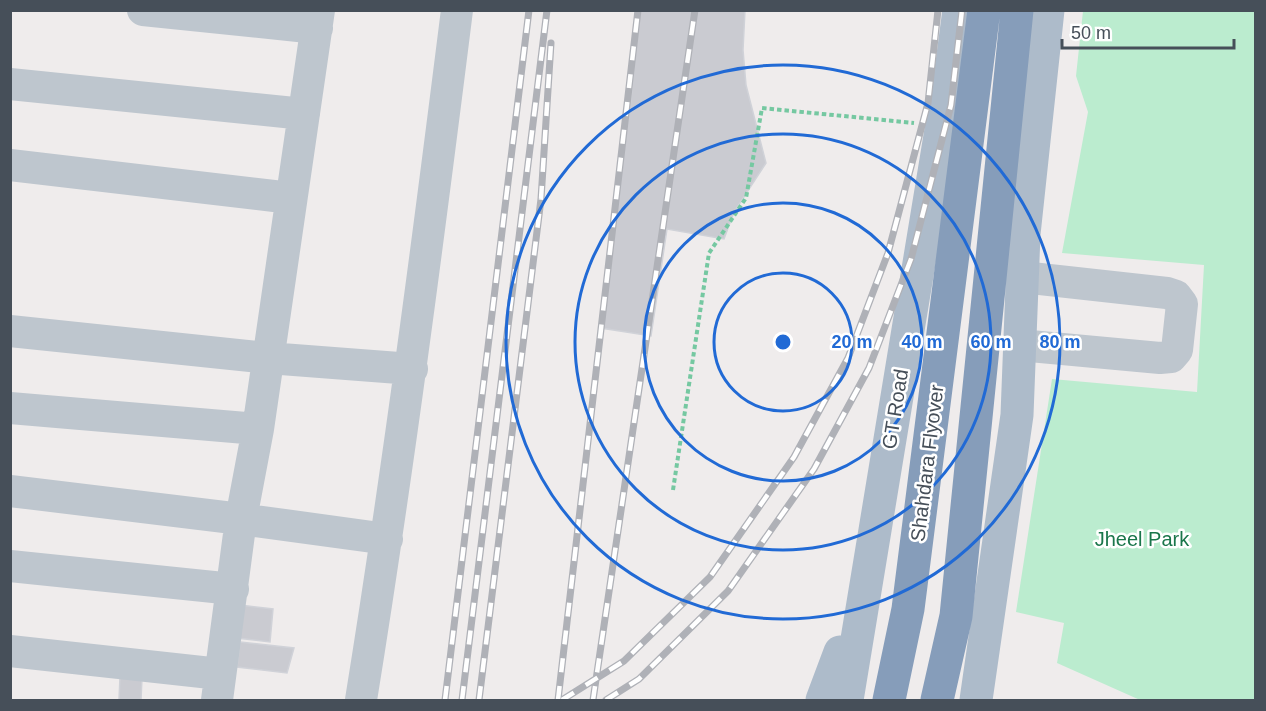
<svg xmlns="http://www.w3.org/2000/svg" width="1266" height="711" viewBox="0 0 1266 711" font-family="Arial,sans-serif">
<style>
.green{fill:#bbeccf}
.building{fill:#cacbd1;stroke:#d0d2d8;stroke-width:1.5}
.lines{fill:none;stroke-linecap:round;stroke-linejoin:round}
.path{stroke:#75c8a1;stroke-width:4;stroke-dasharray:4.5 3;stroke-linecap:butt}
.minor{stroke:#bec6ce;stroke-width:32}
.major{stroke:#adbbca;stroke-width:33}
.highway{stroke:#869dba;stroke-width:33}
.rail-casing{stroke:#afb1b7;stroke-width:7}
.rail{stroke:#fff;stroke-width:4.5;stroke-dasharray:14;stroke-linecap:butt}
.ring{fill:none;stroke:#216ad5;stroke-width:3}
.labels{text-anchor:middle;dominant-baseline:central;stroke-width:5;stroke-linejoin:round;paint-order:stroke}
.street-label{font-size:20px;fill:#464f59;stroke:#fff}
.park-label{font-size:20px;fill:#1a764b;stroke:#fff}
.centre{fill:#216ad5;stroke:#fff;stroke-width:3}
.ring-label{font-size:18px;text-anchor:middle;font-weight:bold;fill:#216ad5;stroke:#fff;stroke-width:5;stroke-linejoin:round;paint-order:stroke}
</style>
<rect width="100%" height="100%" fill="#efecec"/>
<!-- green -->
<path class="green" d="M1083,11h172v689h-115l-83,-37 7,-40 -48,-11 36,-233 145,13 7,-127 -142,-12 26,-141 -12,-36z"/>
<!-- building -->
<path class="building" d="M640,10h105l-2,40 3,35 20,78 -32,49 -10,27 -57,-10 -16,107 -50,-8 30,-230z
M240,605l33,4 -3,33 -33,-4z
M240,642l54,6 -7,25 -50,-6z
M120,677l22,1 -1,22h-22z"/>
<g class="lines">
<!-- path -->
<path class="path" d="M673,490l36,-237 37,-55 16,-90 152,15"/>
<!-- minor -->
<path class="minor" d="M143,10l174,18
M10,84l294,30
M10,165l281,33
M10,331l258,27 144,11
M1019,345l141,13 11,-1 6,-7 5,-46 -6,-8 -9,-3 -145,-16
M10,408l248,21
M10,491l231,28 146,20
M10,566l223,23
M10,651l210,23
M217,700l24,-181 17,-90 61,-419
M361,700c37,-229 67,-459 96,-690"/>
<!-- major -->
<path class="major" d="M822,700l18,-48
M847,700l105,-637 7,-53
M976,700l41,-285 7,-181 24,-224"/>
<!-- highway -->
<path class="highway" d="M889,700l19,-91 76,-599
M937,700l19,-84 61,-606"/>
<defs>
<path id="rail" d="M445,700l84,-690
M462,700l85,-690
M479,700l62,-501 10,-156
M558,700l80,-690
M562,700l62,-39 86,-84 84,-120 54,-99 40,-105 40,-150 10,-93
M593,700l102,-690
M606,700l33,-21 89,-88 86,-122 55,-101 42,-109 40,-154 11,-95"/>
</defs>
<!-- rail casing -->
<use href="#rail" class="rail-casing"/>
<!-- rail -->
<use href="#rail" class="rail"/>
</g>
<!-- distance rings -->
<g class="ring">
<circle cx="783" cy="342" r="69"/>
<circle cx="783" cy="342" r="139"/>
<circle cx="783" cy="342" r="208"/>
<circle cx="783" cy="342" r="277"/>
</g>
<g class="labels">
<!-- street labels -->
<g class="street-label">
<text transform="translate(895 409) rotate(-81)">GT Road</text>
<text transform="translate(927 463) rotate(-83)">Shahdara Flyover</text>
</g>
<!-- park labels -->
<g class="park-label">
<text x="1142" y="539">Jheel Park</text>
</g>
</g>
<circle cx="783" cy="342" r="9" class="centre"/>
<g class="ring-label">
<text x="852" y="348">20 m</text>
<text x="922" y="348">40 m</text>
<text x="991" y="348">60 m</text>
<text x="1060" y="348">80 m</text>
</g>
<!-- border -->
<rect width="1266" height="711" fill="none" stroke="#464f59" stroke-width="24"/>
<!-- scale -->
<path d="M1062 39v9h172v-9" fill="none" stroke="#464f59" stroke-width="3"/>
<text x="1071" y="39" font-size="18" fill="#464f59" stroke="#ffffff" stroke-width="4.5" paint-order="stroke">50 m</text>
</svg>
